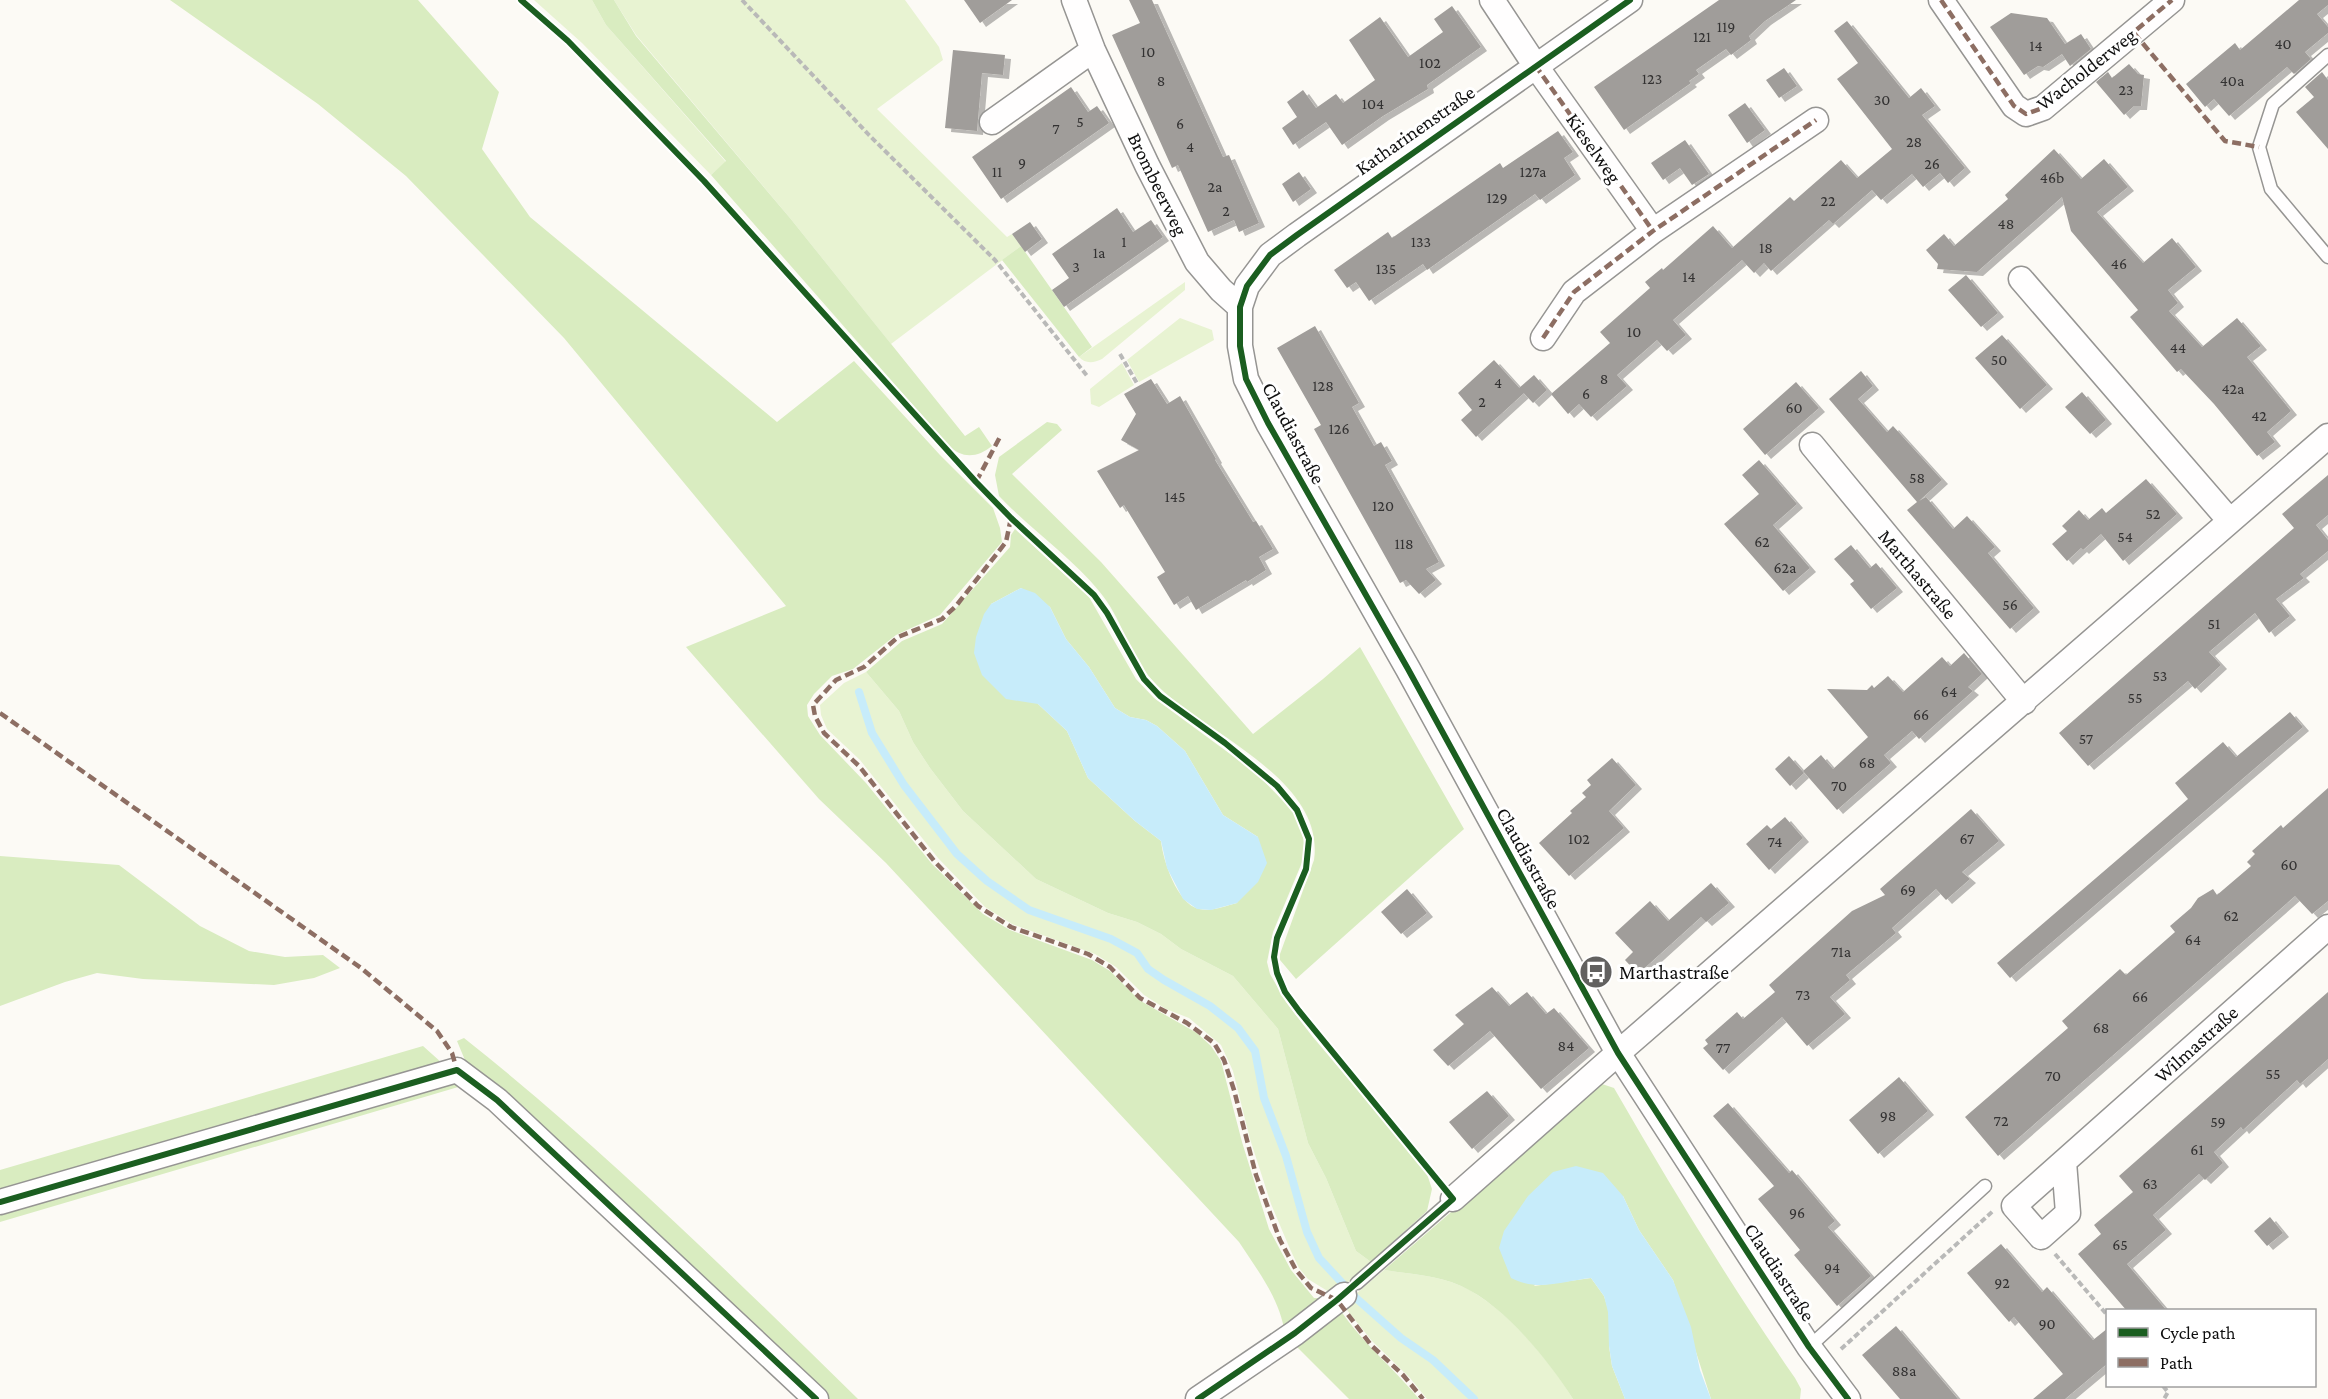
<svg xmlns="http://www.w3.org/2000/svg" width="2328" height="1399" viewBox="0 0 2328 1399" font-family="'Crimson Pro',serif">
<style>
.green{fill:#e8f3d2}
.forest{fill:#d9ecc0;fill-rule:evenodd}
.water{fill:#c7ecfa}
.lines{fill:none;stroke-linecap:round;stroke-linejoin:round}
.stream{stroke:#c7ecfa;stroke-width:8}
.building{fill:#a09d9a;filter:url(#shadow)}
.service-casing{stroke:#969593;stroke-width:15}
.minor-casing{stroke:#969593;stroke-width:27}
.path{stroke:#b9b9b8;stroke-width:4;stroke-dasharray:6 3;stroke-linecap:butt}
.service{stroke:#fffefe;stroke-width:12}
.minor{stroke:#fffefe;stroke-width:24}
.quiet{stroke:#8d6e63;stroke-width:4.5;stroke-dasharray:9 4.5;stroke-linecap:butt}
.cycleway-casing{stroke:#fff;stroke-width:10}
.cycleway{stroke:#1b5e20;stroke-width:6}
.labels{text-anchor:middle;dominant-baseline:central;stroke-width:6;stroke-linejoin:round;paint-order:stroke}
.number-label{font-size:16px;fill:#333232}
.street-label{font-size:20px;fill:#0f0f0f;stroke:#fff}
.poi-label{font-size:20px;fill:#0f0f0f;stroke:#fff;text-anchor:start}
</style>
<defs>
<filter id="shadow"><feDropShadow dx="6" dy="4" stdDeviation="0" flood-color="#0004"/></filter>
</defs>
<rect width="100%" height="100%" fill="#fcfaf5"/>
<!-- green -->
<path class="green" d="M534,0h58l14,25 120,137 -15,13 -129,-132z
M614,0h291l34,47 4,13 -66,49 130,128 5,-3 9,12 -130,98 -101,-126 -154,-183z
M1185,282v8l-83,69c-8,4 -17,5 -23,-2z
M1180,318l32,12 2,10 -75,42 -12,-22z
M1122,363l12,22 -35,22 -8,-3 -1,-15z
M866,672l33,39 14,31 17,26 33,43 73,68 72,34 29,9 24,12 20,15 52,27 45,53 30,114 18,35 30,73 15,11 -37,33 -26,-16 -9,-11 -9,-19 -19,-45 -21,-65 -17,-68 -12,-26 -32,-27 -23,-9 -22,-14 -28,-28 -21,-13 -83,-30 -27,-17 -47,-49 -78,-98 -33,-31 -6,-14 -1,-10 24,-22z
M1384,1270c26,4 53,5 77,16 43,19 88,74 112,113h-146l-17,-21 -38,-37 -29,-36z"/>
<!-- forest -->
<path class="forest" d="M170,0h248l81,92 -17,57 48,68 247,205 77,-61 86,94 53,53 7,20 2,14 -62,73 -44,20 -43,34 -21,7 -18,18 -7,11 1,11 12,19 46,48 66,81 51,50 27,16 82,30 18,11 29,29 58,33 14,13 10,15 21,81 27,87 22,41 23,28h14l-43,36c-5,-35 -27,-63 -46,-92l-353,-379 -67,-64 -133,-152 100,-41 -222,-268 -158,-162 -88,-72z
M592,0h22l22,36 154,182 175,218 14,-9 13,19c-15,12 -30,13 -44,-1l-237,-270 15,-14 -120,-136z
M1021,246l71,101 -13,10 -77,-97z
M1047,422l10,2 5,6 -50,44 89,88 152,172 70,-55 37,-32 104,182 -168,150 -16,-19v-6l34,-94c12,-83 -116,-129 -161,-179 -24,-26 -31,-63 -54,-90 -28,-34 -69,-62 -100,-95l-4,-21 4,-18z
M1015,529l74,68 47,82 18,19 102,75 37,38 8,16 3,16 -1,17 -30,72 -6,30 3,12 16,28 26,34 114,135 6,18 -5,22 -56,51 -15,-11 -30,-73 -18,-35 -30,-114 -45,-53 -52,-27 -20,-15 -24,-12 -29,-9 -72,-34 -73,-68 -33,-43 -17,-26 -14,-31 -33,-39 36,-31 40,-17 68,-77 1,-12zM1021,588l29,19 16,32 23,28 26,41 15,9 16,3 11,6 28,25 38,64 35,22 -21,66c-12,3 -25,9 -38,6 -22,-5 -36,-49 -38,-68l-26,-20 -47,-43 -21,-47 -29,-27 -47,-100z
M0,856l119,9 81,61 49,25 36,6 38,-2 17,13 -26,10 -40,7 -131,-6 -46,-6 -32,9 -65,24z
M464,1038c140,111 267,237 394,361h-34l-357,-334 -10,-24z
M423,1046l19,17 -442,129v-22z
M448,1080l17,5 -465,137v-11z
M1602,1084l12,4c57,99 116,196 181,290l6,11 -1,10h-89l-38,-119 -34,-50 -16,-34 -89,90 57,-8 13,18 5,16v34l3,20 13,33h-52c-25,-39 -69,-94 -112,-113 -24,-11 -51,-12 -77,-16l212,-183z
M1339,1308c23,35 54,59 80,91h-70l-56,-56z"/>
<!-- water -->
<path class="water" d="M1021,588l14,5 15,14 16,32 23,28 26,41 15,9 16,3 11,6 28,25 38,64 35,22 9,26 -9,19 -21,21 -26,7 -14,-1 -14,-10 -16,-31 -6,-27 -26,-20 -47,-43 -21,-47 -29,-27 -32,-5 -24,-24 -8,-22 2,-16 8,-23 7,-10z
M1576,1166l27,7 20,23 16,34 34,50 18,47 9,43 11,29h-86l-13,-33 -3,-20 -1,-34 -4,-16 -13,-18c-29,3 -52,14 -80,0l-12,-30 5,-17 24,-35 25,-24z"/>
<g class="lines">
<!-- stream -->
<path class="stream" d="M859,692l13,41 32,52 53,69 30,27 42,29 82,29 26,14 11,16 16,11 46,26 28,22 17,23 9,47 22,58 21,76 12,26 37,40 45,40 32,22 41,39"/>
</g>
<!-- building -->
<path class="building" d="M964,0h48l-32,23z
M1129,0h23l71,157 6,-2 30,68 -20,9 -5,-12 -26,12 -30,-67 -6,3 -60,-133 28,-12z
M1719,0h77l-31,21 -16,15 2,4 -20,15 -5,-6 -30,21 3,4 -10,7 2,2 -67,47 -30,-43z
M2299,0h29v5l-11,9 11,13v6l-23,19 6,7 -17,15 -7,-7 -58,49 -15,-17 -9,8 -19,-23 49,-41 5,7z
M1452,6l29,41 -54,38 1,4 -45,27 -41,29 -16,-23 -33,23 -11,-17 15,-11 -10,-15 16,-12 13,18 20,-14 7,9 32,-23 -26,-40 31,-23 28,40 35,-25 -9,-13z
M2011,13l36,5 18,26 16,-10 10,15 -21,17 -8,-12 -19,13 -5,-1 -14,9 -34,-48z
M1847,21l62,77 12,-10 14,18 -13,9 43,53 -17,15 -8,-10 -17,14 -11,-13 -31,26 -9,-10 -39,34 -4,-4 -58,51 -7,-8 -10,10 -12,-13 -69,60 13,15 -19,16 -10,-11 -40,35 10,11 -36,31 -12,-13 -11,10 -17,-20 59,-51 -10,-11 50,-44 -5,-6 17,-14 1,2 50,-44 19,22 58,-51 4,4 47,-41 16,18 35,-29 -55,-70 21,-16 -24,-32z
M953,50l52,5 -2,20 -21,-2 -5,58 -32,-3z
M2129,64l9,10 6,1 -3,31h-7l-10,9 -28,-33 12,-10 4,6z
M1784,68l13,18 -18,12 -13,-18z
M2322,72l6,8v69l-32,-37 18,-15 -9,-10z
M1071,87l17,25 9,-6 12,17 -108,76 -29,-42z
M1745,103l20,27 -18,13 -19,-28z
M1558,131l15,21 -9,6 11,17 -35,25 -5,-6 -108,76 -4,-6 -54,37 -13,-19 -9,6 -13,-18 54,-38 4,6 108,-75 3,5z
M1685,140l24,34 -17,11 -12,-17 -17,12 -12,-17z
M2054,149l27,30 23,-20 24,28 -31,25 46,51 29,-25 24,29 -28,23 10,13 -9,8 33,36 35,-29 24,28 -14,11 44,54 -24,21 8,10 -18,14 -43,-52 -33,-35 -4,3 -47,-55 8,-7 -67,-79 -9,-34 -85,75 -40,-3 1,-5 -12,-14 18,-16 10,12 54,-47 -3,-4z
M1299,172l12,17 -18,13 -11,-18z
M1117,208l16,24 18,-12 12,17 -99,70 -12,-17 17,-12 -17,-24z
M1030,222l12,17 -17,13 -13,-18z
M1966,275l32,38 -17,14 -33,-37z
M1315,326l44,77 -7,4 22,39 7,-4 11,19 -7,4 54,97 -13,7 10,11 -17,14 -13,-14 -6,3 -86,-154 7,-4 -44,-77z
M2002,335l45,50 -27,24 -45,-51z
M1494,360l30,33 -48,44 -15,-17 11,-10 -14,-17z
M1861,371l12,15 -15,13 29,33 6,-6 49,54 -23,21 7,-4 27,32 14,-13 28,31 -7,6 46,55 -24,21 -103,-119 10,-8 -88,-103z
M1534,375l13,15 -14,13 -14,-15z
M1151,379l16,25 13,-8 36,63 -1,1 38,62 3,-1 17,28 -14,8 7,13 -19,12 -1,-2 -50,30 -8,-14 -14,9 -17,-28 8,-5 -41,-67 -4,3 -23,-37 42,-21 -18,-10 15,-26 -12,-20z
M1796,382l23,26 -54,47 -22,-26z
M2082,392l24,28 -16,14 -25,-27z
M1759,460l38,44 -24,21 37,43 -27,23 -59,-67 35,-30 -17,-19z
M2328,475v40l-12,10 12,15v11l-28,23 4,4 -28,21 14,17 -21,17 -14,-20 -46,39 12,13 -26,24 -7,-8 -100,85 -29,-33 235,-205 -12,-14z
M2146,479l31,35 -54,47 -22,-27 -18,16 -2,-2 -14,13 -15,-17 15,-13 -5,-5 17,-16 9,10 14,-12 4,5z
M1851,545l19,23 6,-5 21,25 -26,21 -21,-25 4,-3 -20,-22z
M1964,653l18,21 -14,13 5,4 -54,48 -7,-8 -28,24 7,8 -54,47 -34,-39 18,-16 12,14 35,-32 -41,-48 40,1 5,-5 2,3 14,-12 15,16 39,-35 8,9z
M2290,712l13,15 -293,251 -13,-15 191,-164 -13,-16 48,-41 13,15z
M1789,756l15,17 -14,13 -15,-17z
M1612,758l24,27 -27,26 15,17 -55,48 -30,-33 33,-30 -2,-2 16,-14 -4,-4 9,-8 -4,-5z
M2328,788v113l-16,13 -17,-18 -297,260 -33,-39 103,-89 -6,-7 58,-52 6,6 49,-43 -5,-6 21,-18 7,-10 15,-9 4,6 34,-29 -4,-4 8,-8 -3,-3 29,-26 2,3z
M1971,809l28,32 -37,31 8,7 -24,21 -10,-11 -44,39 4,5 -50,42 4,5 -20,17 15,17 -38,32 -25,-29 -59,53 -20,-22 5,-4 -3,-4 32,-28 6,7 32,-27 -6,-7 83,-74 33,-16 -5,-6z
M1785,817l18,21 -34,32 -23,-26 21,-19 4,4z
M1711,883l18,20 -23,19 -5,-5 -63,57 -13,-14 8,-8 -18,-19 35,-32 18,20z
M1407,889l20,24 -26,21 -20,-22z
M1492,987l17,19 18,-14 19,22 8,-6 35,40 -48,41 -51,-58 -42,35 -15,-16 31,-26 -9,-9z
M2328,992v67l-28,25 -3,-4 -54,50 -2,-3 -27,25 9,11 -18,17 -6,-6 -46,41 13,15 -39,34 40,47h-40l-49,-57 23,-20 -7,-9 39,-33 -14,-16z
M1899,1077l29,34 -50,43 -29,-34z
M1487,1091l22,25 -37,33 -23,-27z
M1728,1103l61,70 3,-3 43,51 -7,6 43,49 -34,30 -43,-51 6,-5 -42,-51 16,-13 -61,-70z
M2270,1217l13,16 -16,13 -13,-15z
M2001,1244l41,48 5,-5 46,53 15,-12v35l-43,36h-32l30,-25 -49,-57 -5,5 -42,-49z
M1896,1326l62,73h-58l-38,-44z"/>
<g class="lines">
<defs>
<path id="service" d="M2328,55l-55,49 -14,43 12,42 57,68
M1357,1283l96,-84
M1809,1347l176,-161"/>
<path id="minor" d="M1074,0l19,50 54,115 50,97 24,28 19,17
M1492,0l43,65 118,166
M1630,0l-333,235 -27,20 -23,31 -7,21v39l6,33 22,44 140,246 210,384 191,294 39,52
M1941,0l73,106 12,8 17,-6 129,-108
M992,122l101,-72
M2021,279l209,242
M1543,338l31,-46 79,-61 163,-111
M1812,445l212,257
M2064,1162l4,51 -27,24 -27,-31 314,-279
M1453,1199l165,-146 710,-617
M0,1202l457,-132 40,30 319,299
M1198,1399l97,-66 49,-38"/>
</defs>
<!-- service casing -->
<use href="#service" class="service-casing"/>
<!-- minor casing -->
<use href="#minor" class="minor-casing"/>
<!-- path -->
<path class="path" d="M742,0l127,135 126,125 93,117
M1120,354l18,31
M2055,1254l53,62
M1841,1349l152,-138
M2163,1386l5,6 -4,7"/>
<!-- service -->
<use href="#service" class="service"/>
<!-- minor -->
<use href="#minor" class="minor"/>
<!-- quiet -->
<path class="quiet" d="M1941,0l73,106 12,8 17,-6 129,-108
M2134,33l91,108 34,6
M1535,65l118,166
M1543,338l31,-46 79,-61 163,-111
M976,482l25,-47
M1011,518l-5,24 -50,64 -14,13 -44,18 -34,30 -28,13 -23,25 2,11 9,17 35,33 76,96 43,44 33,21 77,27 22,13 30,31 47,25 27,20 10,17 10,30 22,85 24,65 16,30 15,18 26,12 34,45 32,30 20,24
M0,713l361,255 76,63 15,22 5,17"/>
<defs>
<path id="cycleway" d="M521,0l47,41 136,140 272,301 35,36 83,77 13,18 37,66 16,17 65,47 52,43 20,24 12,29 -3,30 -29,69 -3,19 3,16 8,19 14,19 154,188 -116,101 -42,33 -97,66
M1630,0l-333,235 -27,20 -23,31 -7,21v39l6,33 22,44 140,246 210,384 191,294 39,52
M0,1202l457,-132 40,30 319,299"/>
</defs>
<!-- cycleway casing -->
<use href="#cycleway" class="cycleway-casing"/>
<!-- cycleway -->
<use href="#cycleway" class="cycleway"/>
</g>
<!-- icons -->
<defs>
<symbol id="bus-disc" viewBox="-11 -11 22 22"><circle r="9.5" fill="#626160" stroke="#fff"/><path d="M-5-6H5V4H4V6H2V4H-2V6H-4V4H-5ZM-3.5-4V0h7V-4ZM-3.5 1.2v1.5H-2V1.2ZM2 1.2v1.5H3.5V1.2Z" fill="#fff"/></symbol>
</defs>
<g fill-rule="evenodd">
<use href="#bus-disc" x="1577" y="953" width="38" height="38"/>
</g>
<g class="labels">
<!-- number labels -->
<g class="number-label">
<text x="1726" y="26">119</text>
<text x="1702" y="36">121</text>
<text x="2283" y="43">40</text>
<text x="2036" y="45">14</text>
<text x="1148" y="51">10</text>
<text x="1430" y="62">102</text>
<text x="1652" y="78">123</text>
<text x="1161" y="80">8</text>
<text x="2232" y="80">40a</text>
<text x="2126" y="89">23</text>
<text x="1882" y="99">30</text>
<text x="1373" y="103">104</text>
<text x="1080" y="121">5</text>
<text x="1180" y="123">6</text>
<text x="1056" y="128">7</text>
<text x="1914" y="141">28</text>
<text x="1190" y="146">4</text>
<text x="1022" y="162">9</text>
<text x="1932" y="163">26</text>
<text x="997" y="171">11</text>
<text x="1533" y="171">127a</text>
<text x="2052" y="177">46b</text>
<text x="1215" y="186">2a</text>
<text x="1497" y="197">129</text>
<text x="1828" y="200">22</text>
<text x="1226" y="210">2</text>
<text x="2006" y="223">48</text>
<text x="1124" y="241">1</text>
<text x="1421" y="241">133</text>
<text x="1766" y="247">18</text>
<text x="1099" y="252">1a</text>
<text x="2119" y="263">46</text>
<text x="1076" y="266">3</text>
<text x="1386" y="268">135</text>
<text x="1689" y="276">14</text>
<text x="1634" y="331">10</text>
<text x="2178" y="347">44</text>
<text x="1999" y="359">50</text>
<text x="1604" y="378">8</text>
<text x="1498" y="382">4</text>
<text x="1323" y="385">128</text>
<text x="2233" y="388">42a</text>
<text x="1586" y="393">6</text>
<text x="1482" y="401">2</text>
<text x="1794" y="407">60</text>
<text x="2259" y="415">42</text>
<text x="1339" y="428">126</text>
<text x="1917" y="477">58</text>
<text x="1175" y="496">145</text>
<text x="1383" y="505">120</text>
<text x="2153" y="513">52</text>
<text x="2125" y="536">54</text>
<text x="1762" y="541">62</text>
<text x="1404" y="543">118</text>
<text x="1785" y="567">62a</text>
<text x="2010" y="604">56</text>
<text x="2214" y="623">51</text>
<text x="2160" y="675">53</text>
<text x="1949" y="691">64</text>
<text x="2135" y="697">55</text>
<text x="1921" y="714">66</text>
<text x="2086" y="738">57</text>
<text x="1867" y="762">68</text>
<text x="1839" y="785">70</text>
<text x="1579" y="838">102</text>
<text x="1967" y="838">67</text>
<text x="1775" y="841">74</text>
<text x="2289" y="864">60</text>
<text x="1908" y="889">69</text>
<text x="2231" y="915">62</text>
<text x="2193" y="939">64</text>
<text x="1841" y="951">71a</text>
<text x="1803" y="994">73</text>
<text x="2140" y="996">66</text>
<text x="2101" y="1027">68</text>
<text x="1566" y="1045">84</text>
<text x="1723" y="1047">77</text>
<text x="2273" y="1073">55</text>
<text x="2053" y="1075">70</text>
<text x="1888" y="1115">98</text>
<text x="2001" y="1120">72</text>
<text x="2218" y="1121">59</text>
<text x="2197" y="1149">61</text>
<text x="2150" y="1183">63</text>
<text x="1797" y="1212">96</text>
<text x="2120" y="1244">65</text>
<text x="1832" y="1267">94</text>
<text x="2002" y="1282">92</text>
<text x="2047" y="1323">90</text>
<text x="1904" y="1370">88a</text>
</g>
<!-- street labels -->
<g class="street-label">
<text transform="translate(2086 69) rotate(-38)">Wacholderweg</text>
<text transform="translate(1415 130) rotate(-35)">Katharinenstraße</text>
<text transform="translate(1594 148) rotate(55)">Kieselweg</text>
<text transform="translate(1158 184) rotate(64)">Brombeerweg</text>
<text transform="translate(1294 433) rotate(62)">Claudiastraße</text>
<text transform="translate(1918 574) rotate(50)">Marthastraße</text>
<text transform="translate(1529 858) rotate(61)">Claudiastraße</text>
<text transform="translate(2196 1044) rotate(-42)">Wilmastraße</text>
<text transform="translate(1780 1272) rotate(57)">Claudiastraße</text>
</g>
<!-- poi labels -->
<g class="poi-label">
<text x="1619" y="972">Marthastraße</text>
</g>
</g>
<!-- legend -->
<rect x="2106" y="1309" width="210" height="78" fill="#ffffff" stroke="#9f9f9f" stroke-width="1.5"/>
<rect x="2118" y="1328" width="30" height="9" fill="#1b5e20" stroke="#9f9f9f" stroke-width="1.5"/>
<text x="2160" y="1339" font-size="18" fill="#0f0f0f">Cycle path</text>
<rect x="2118" y="1358" width="30" height="9" fill="#8d6e63" stroke="#9f9f9f" stroke-width="1.5"/>
<text x="2160" y="1369" font-size="18" fill="#0f0f0f">Path</text>
</svg>
